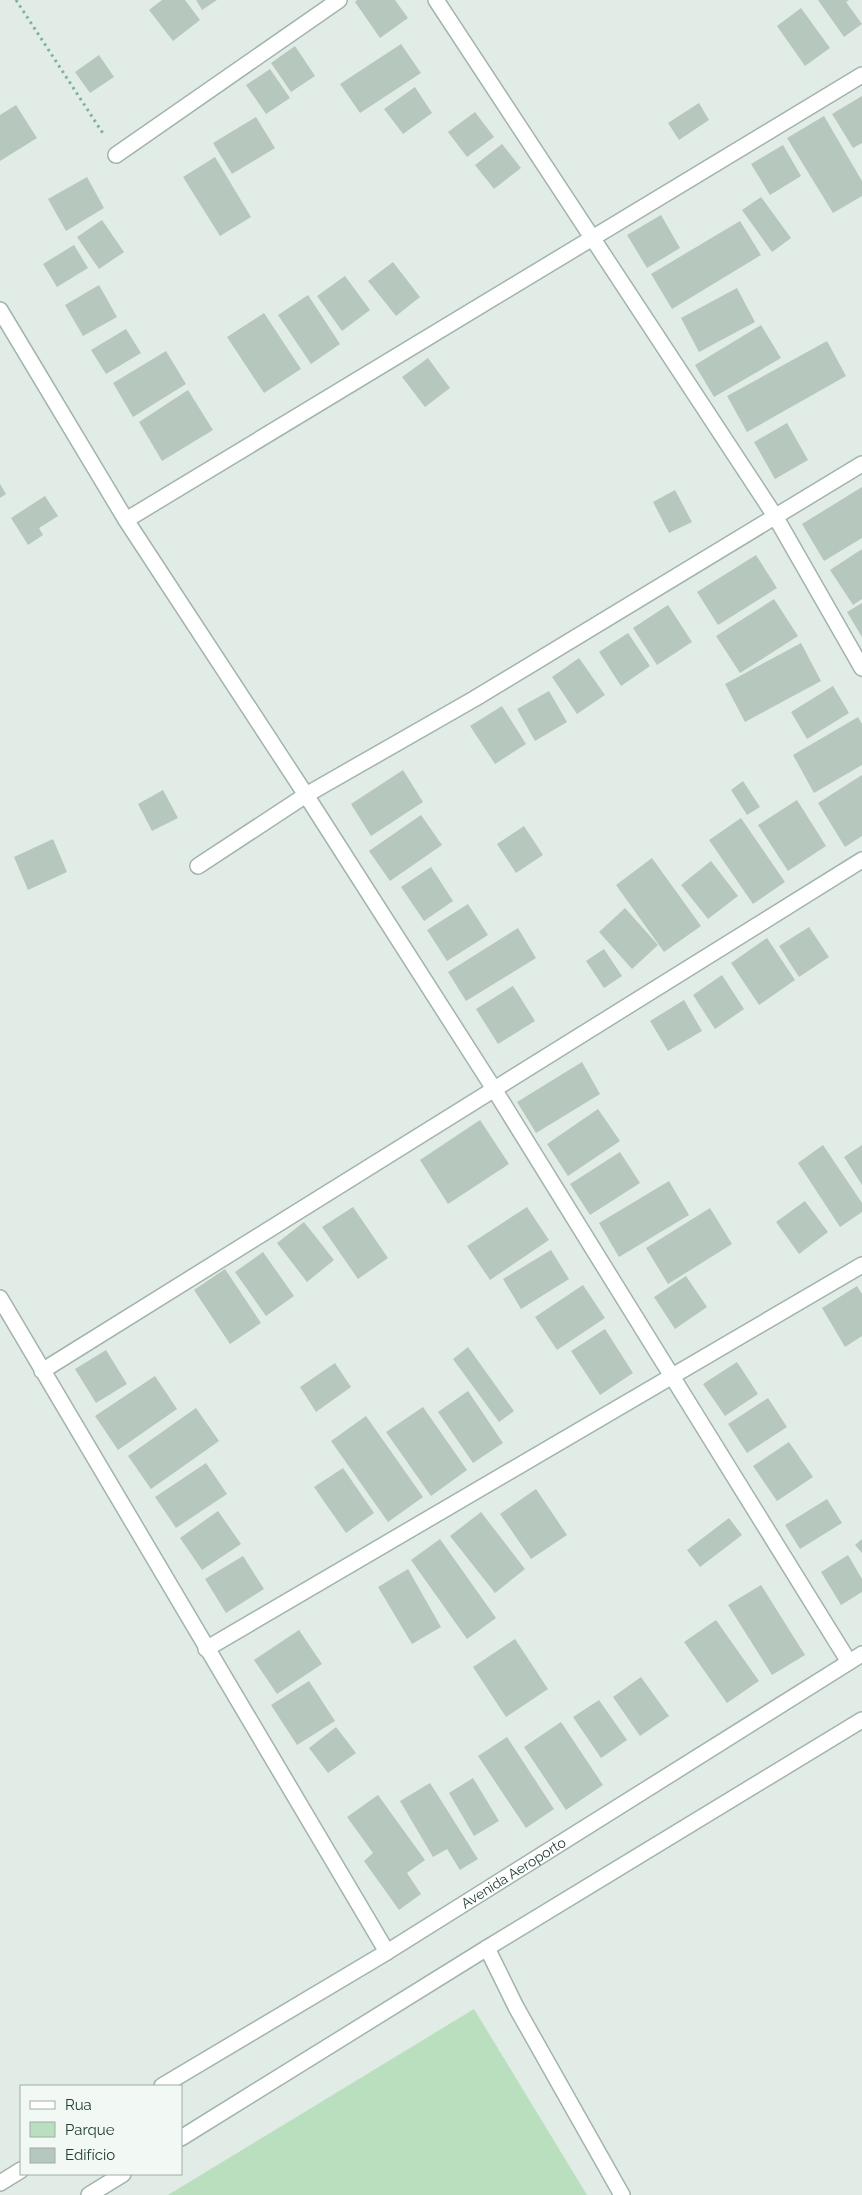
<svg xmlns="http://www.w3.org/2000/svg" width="862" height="2195" viewBox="0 0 862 2195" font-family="Raleway,sans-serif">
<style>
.green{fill:#b9dfbe}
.building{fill:#b6c7be}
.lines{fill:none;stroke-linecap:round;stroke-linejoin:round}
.minor-casing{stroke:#a3b4ac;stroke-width:18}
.tertiary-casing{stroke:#a3b4ac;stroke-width:18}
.path{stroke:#80b29b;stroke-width:3;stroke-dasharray:2.5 4;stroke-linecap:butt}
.minor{stroke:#fff;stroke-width:15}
.tertiary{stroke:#fff;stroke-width:15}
.labels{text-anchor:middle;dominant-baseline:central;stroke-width:4;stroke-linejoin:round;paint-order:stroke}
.street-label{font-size:14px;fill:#203e32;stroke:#f2f9f4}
</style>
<rect width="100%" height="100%" fill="#e1ece6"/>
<!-- green -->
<path class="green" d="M474,2009l113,186h-419z"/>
<!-- building -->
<path class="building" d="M162,0h23l15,20 -27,21 -24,-31z
M196,0h21l-15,10z
M357,0h38l13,18 -28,20 -25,-36z
M818,0h31l-3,2 16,22 -18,13z
M801,8l29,40 -25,18 -28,-40z
M401,44l20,29 -61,40 -20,-29z
M295,46l20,30 -24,16 -20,-29z
M99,55l15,22 -24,16 -15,-21z
M270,69l20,29 -24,16 -20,-29z
M415,87l17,26 -29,21 -19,-25z
M862,96v47l-9,5 -21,-34z
M699,103l10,17 -30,20 -11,-17z
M16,105l21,33 -37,23v-46z
M475,112l19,25 -27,20 -19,-25z
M824,116l38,65v15l-29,17 -46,-75z
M256,117l19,31 -43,26 -19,-31z
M502,144l19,24 -27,21 -19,-24z
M783,145l18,31 -31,19 -19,-31z
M215,157l36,60 -31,19 -37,-59z
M87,177l17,31 -38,23 -18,-32z
M761,197l30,41 -19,14 -30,-42z
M661,215l19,33 -33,20 -20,-33z
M102,220l22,32 -25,17 -22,-32z
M740,221l21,34 -89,54 -21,-35z
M74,245l14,23 -31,19 -14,-23z
M393,262l27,35 -24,19 -28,-35z
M345,276l25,34 -28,21 -25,-35z
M99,285l18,32 -34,19 -18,-31z
M737,288l18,34 -56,30 -18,-34z
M308,295l32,49 -29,20 -33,-49z
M264,313l37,56 -37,24 -37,-56z
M761,325l20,33 -67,39 -19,-32z
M126,329l15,24 -35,21 -15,-24z
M827,341l19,35 -99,56 -20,-36z
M166,351l20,33 -53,33 -20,-34z
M428,358l22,30 -25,19 -23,-30z
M188,390l25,40 -51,31 -23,-39z
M787,423l21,37 -33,19 -21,-37z
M0,484l6,10 -6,4z
M862,487v51l-38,23 -22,-37z
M675,490l17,32 -23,11 -16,-31z
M45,496l13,20 -19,12 4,7 -15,10 -17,-27z
M862,549v50l-9,6 -23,-35z
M756,555l21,33 -59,37 -21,-33z
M774,599l24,37 -58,37 -24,-37z
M862,603v34l-15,-25z
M668,605l24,37 -35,23 -24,-37z
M628,633l22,33 -29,20 -22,-34z
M801,643l20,38 -76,41 -20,-38z
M579,658l26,37 -28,19 -25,-37z
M833,686l16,27 -42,26 -16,-27z
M549,691l18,31 -32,19 -18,-32z
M502,706l24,38 -31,20 -25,-38z
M858,717l4,7v41l-48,28 -21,-38z
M403,770l20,32 -52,34 -20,-32z
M862,775v61l-17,11 -27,-44z
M743,781l17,26 -13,8 -16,-25z
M163,790l15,28 -26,13 -14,-27z
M797,800l29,46 -38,25 -30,-46z
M421,815l21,30 -52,36 -21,-30z
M741,818l44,64 -32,22 -44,-64z
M524,826l19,29 -27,18 -19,-29z
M53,839l14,33 -39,18 -14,-33z
M652,858l49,68 -37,26 -48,-67z
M711,861l27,35 -30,23 -27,-34z
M431,867l22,34 -29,20 -23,-34z
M468,904l20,31 -41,26 -20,-31z
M625,908l33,37 -26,24 -33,-37z
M809,927l20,30 -30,20 -20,-31z
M518,928l18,30 -70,43 -18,-29z
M767,938l28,42 -36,25 -28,-42z
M604,949l18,27 -18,12 -18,-27z
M722,975l22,34 -29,20 -22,-34z
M513,986l22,35 -37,23 -22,-35z
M684,1000l18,31 -34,20 -18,-30z
M582,1062l18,32 -64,39 -19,-31z
M598,1109l22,32 -52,35 -21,-32z
M480,1120l29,44 -61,40 -28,-44z
M823,1145l39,58v9l-22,15 -42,-64z
M862,1145v40l-18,-28z
M620,1152l20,31 -50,32 -20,-31z
M669,1181l20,34 -70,42 -20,-34z
M805,1201l23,31 -29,22 -23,-32z
M353,1207l35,51 -30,21 -36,-52z
M527,1207l22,33 -59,40 -23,-34z
M710,1208l22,36 -64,40 -22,-36z
M304,1222l30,38 -27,22 -30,-39z
M551,1250l18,29 -48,30 -18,-30z
M263,1252l31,44 -28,20 -31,-44z
M225,1269l36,54 -31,21 -36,-54z
M686,1276l21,31 -32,22 -21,-32z
M583,1285l22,33 -48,32 -22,-33z
M857,1286l5,8v42l-17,11 -23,-39z
M605,1329l28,44 -33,22 -29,-44z
M468,1347l46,64 -15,11 -46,-63z
M106,1350l21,34 -31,19 -21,-34z
M737,1362l21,32 -33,22 -22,-32z
M335,1363l16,24 -35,25 -16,-25z
M155,1376l22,33 -59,41 -23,-34z
M468,1391l35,52 -30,20 -35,-51z
M768,1398l19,29 -40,26 -19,-29z
M423,1407l44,63 -36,26 -45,-64z
M196,1408l23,33 -68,48 -23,-33z
M366,1416l57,81 -35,25 -57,-81z
M789,1442l24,35 -36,24 -24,-35z
M206,1463l21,31 -51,34 -21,-31z
M343,1468l31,45 -28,20 -32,-46z
M536,1489l31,46 -36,24 -31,-45z
M827,1499l15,24 -42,26 -15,-24z
M218,1511l23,33 -39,26 -22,-32z
M481,1512l44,57 -30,24 -45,-57z
M729,1518l13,17 -42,32 -13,-17z
M440,1539l56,79 -29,21 -56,-79z
M862,1539v14l-7,-8z
M848,1555l14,24v13l-21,13 -20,-33z
M243,1556l21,33 -38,24 -21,-34z
M408,1569l33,58 -29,17 -34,-57z
M761,1585l44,70 -33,20 -44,-70z
M716,1620l43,61 -32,22 -43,-61z
M299,1630l23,34 -45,30 -23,-34z
M515,1639l33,50 -42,28 -33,-50z
M641,1677l28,39 -29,20 -27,-39z
M309,1681l26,40 -38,24 -26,-40z
M599,1700l28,40 -26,18 -28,-41z
M561,1722l42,63 -37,25 -42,-63z
M336,1727l20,26 -28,20 -19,-25z
M507,1737l47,72 -28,19 -48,-72z
M473,1778l26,43 -25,15 -25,-43z
M430,1783l48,76 -18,11 -13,-21 -14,8 -33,-56z
M378,1795l47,65 -18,13 14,21 -22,16 -35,-49 9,-8 -26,-36z"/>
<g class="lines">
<defs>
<path id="minor" d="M436,0l339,516 87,152
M116,155l223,-155
M0,310l126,210 180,275 188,294 355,573
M126,520l736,-445
M198,866l108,-71 168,-96 388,-235
M0,1298l387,654
M42,1371l820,-511
M206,1649l656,-384
M487,1948l29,59 106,188"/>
<g id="tertiary">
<path id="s1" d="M162,2086l225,-134 475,-298"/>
<path d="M181,2138l306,-190 375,-228"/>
<path d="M0,2183l21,-13"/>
<path d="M89,2195l34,-21"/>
</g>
</defs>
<!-- minor casing -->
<use href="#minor" class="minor-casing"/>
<!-- tertiary casing -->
<use href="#tertiary" class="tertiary-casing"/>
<!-- path -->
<path class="path" d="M16,0l88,135"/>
<!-- minor -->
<use href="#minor" class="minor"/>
<!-- tertiary -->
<use href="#tertiary" class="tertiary"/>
</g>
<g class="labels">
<!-- street labels -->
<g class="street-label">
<text stroke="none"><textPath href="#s1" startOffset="411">Avenida Aeroporto</textPath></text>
</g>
</g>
<!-- legend -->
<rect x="20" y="2085" width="162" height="90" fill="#f2f9f4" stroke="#9eaea6"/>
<rect x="30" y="2101" width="25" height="8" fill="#ffffff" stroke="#9eaea6"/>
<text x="65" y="2110" font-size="15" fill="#203e32">Rua</text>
<rect x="30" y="2122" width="25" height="15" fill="#b9dfbe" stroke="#9eaea6"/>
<text x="65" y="2135" font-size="15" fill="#203e32">Parque</text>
<rect x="30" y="2148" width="25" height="15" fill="#b6c7be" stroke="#9eaea6"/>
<text x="65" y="2160" font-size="15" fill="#203e32">Edifício</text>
</svg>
